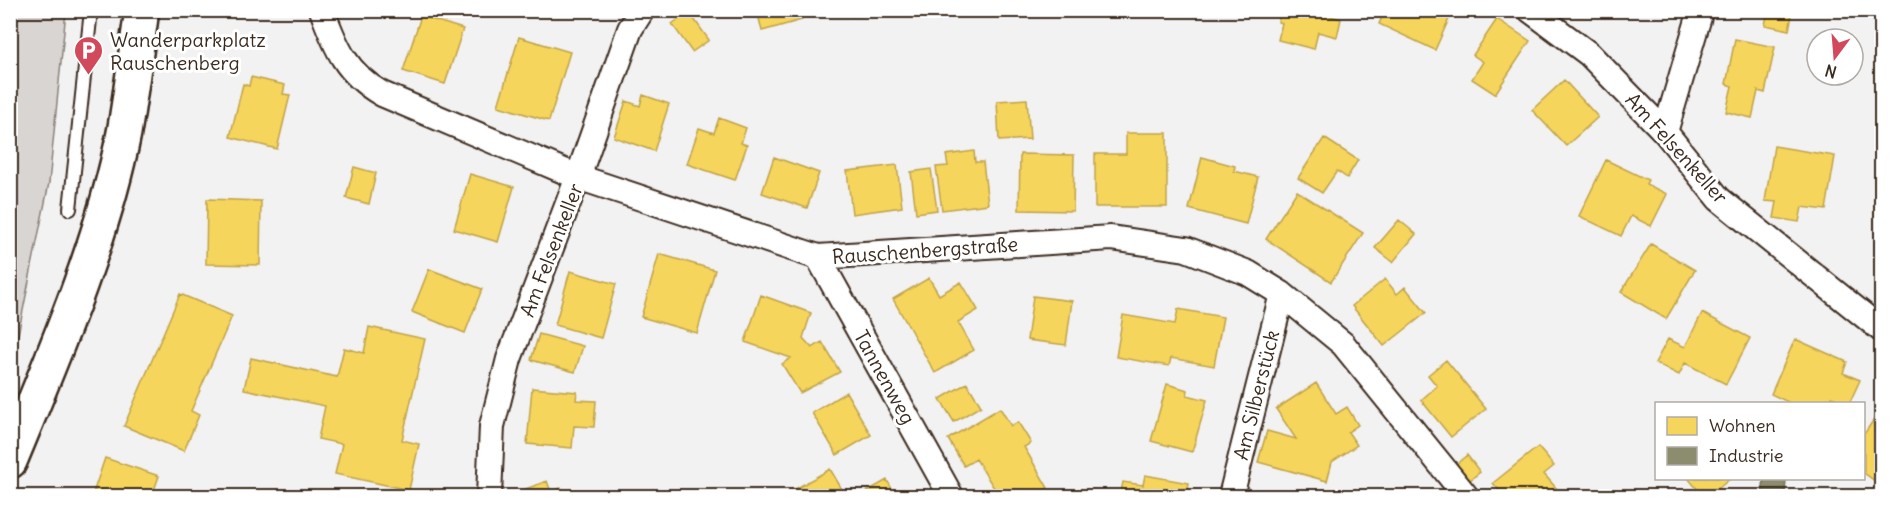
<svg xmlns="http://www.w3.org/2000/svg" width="1892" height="507" viewBox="0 0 1892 507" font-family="Delius,sans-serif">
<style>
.green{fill:#d8d5d2;stroke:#8a8078;stroke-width:1.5}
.homes{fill:#f6d55c;stroke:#bea249;stroke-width:1.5}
.industry{fill:#8c8c6e;stroke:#746f56;stroke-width:1.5}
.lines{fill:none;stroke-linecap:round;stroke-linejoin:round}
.service-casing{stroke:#3b2a1e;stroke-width:16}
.minor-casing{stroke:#3b2a1e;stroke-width:28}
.secondary-casing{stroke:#3b2a1e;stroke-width:38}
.service{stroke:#fff;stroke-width:12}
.minor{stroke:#fff;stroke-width:24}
.secondary{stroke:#fff;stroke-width:33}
.labels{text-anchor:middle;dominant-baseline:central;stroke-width:6;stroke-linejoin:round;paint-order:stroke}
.poi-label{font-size:20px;fill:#3b2a1e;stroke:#fff;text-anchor:start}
.street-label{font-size:20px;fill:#3b2a1e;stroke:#fff}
</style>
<rect width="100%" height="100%" fill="#f3f2f2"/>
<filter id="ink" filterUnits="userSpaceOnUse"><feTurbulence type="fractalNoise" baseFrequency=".0167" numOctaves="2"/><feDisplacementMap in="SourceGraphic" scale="12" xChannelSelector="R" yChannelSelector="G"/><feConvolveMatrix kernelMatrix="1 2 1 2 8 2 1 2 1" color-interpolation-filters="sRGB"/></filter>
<g filter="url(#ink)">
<!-- green -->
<path class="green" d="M11,10l55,1 -17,172 -38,186z"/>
<!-- homes -->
<path class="homes" d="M757,10h43l2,10 -40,11z
M850,10h24l-22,6z
M1281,10h50l-1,6 11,3 -4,18 -19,-5 -4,17 -36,-9 4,-17 -4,-1z
M1385,10h68l-18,40 -56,-26z
M1768,10h25l-4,20 -24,-5z
M689,12l20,28 -17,12 -20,-28z
M421,16l42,13 -18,55 -42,-13z
M1497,19l33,22 -35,53 -23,-15 11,-17 -10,-7z
M519,37l51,15 -21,69 -51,-15z
M1735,39l40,8 -10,46 -7,-2 -6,27 -26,-6 6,-26 -6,-2z
M251,77l34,8 -2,9 7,1 -13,54 -47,-12 13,-53 6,2z
M1564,80l34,37 -32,29 -34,-36z
M643,95l26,9 -15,47 -40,-14 12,-36 14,5z
M1027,99l3,40 -31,2 -2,-40z
M719,118l27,10 -5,15 6,2 -12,35 -48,-16 12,-36 15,5z
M1126,133h41v74h-72v-53h31z
M1324,138l34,22 -11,18 -10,-7 -15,22 -24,-15z
M1774,146l61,10 -9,54 -24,-3 -3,15 -25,-4 3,-16 -12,-1z
M974,151l1,11h8l5,42 -46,6 -6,-43 12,-1 -2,-11z
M1020,154l54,1 -1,56 -54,-1z
M774,157l45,16 -12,35 -45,-15z
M1202,157l33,9 -1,5 24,6 -12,47 -57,-15z
M1606,160l42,20 -2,4 21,10 -16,32 -20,-10 -10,20 -42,-20z
M897,165l5,42 -50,7 -5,-43z
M354,167l22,6 -7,31 -23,-6z
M931,169l6,41 -21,3 -5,-41z
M470,174l44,13 -16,55 -44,-13z
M1882,182v55h-3z
M1297,191l66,42 -32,49 -65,-43z
M207,199l54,2 -1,64 -54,-1z
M1399,220l17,14 -23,28 -18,-14z
M1651,244l44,26 -29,49 -45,-27z
M659,254l56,16 -18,63 -56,-16z
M429,269l53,20 -17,44 -53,-21z
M570,271l46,13 -15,54 -46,-13z
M1882,275v16l-7,-4z
M929,278l10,17 22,-13 17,28 -20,12 16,28 -39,23 -42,-74z
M1385,279l12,15 8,-7 21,26 -42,33 -32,-40z
M180,294l52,22 -41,95 8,4 -15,36 -60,-25z
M761,295l50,18 -8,25 9,10 10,-6 18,30 -40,21 -18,-29 9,-6 -46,-16z
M1033,296l39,5 -6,44 -39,-5z
M1178,309l45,8 -9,49 -43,-8 -2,8 -53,-9 7,-42 52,9z
M1702,313l48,25 -24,46 -41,-21 -6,12 -24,-12 13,-24 17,8z
M369,327l56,12 -23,101 17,4 -10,46 -74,-16 7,-30 -24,-5 7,-33 -81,-17 7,-31 86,19 7,-29 20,5z
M539,334l44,12 -8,26 -44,-12z
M1795,339l52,23 -4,11 17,7 -11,24 -17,-7 -3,7h-37l-21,-10z
M1446,360l40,49 -35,28 -30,-37 16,-14 -9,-11z
M967,383l14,23 -27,16 -14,-23z
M1316,383l20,31 11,-7 11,18 -10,7 9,13 -25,17 -5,19 -69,-19 9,-31 29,8 -20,-30z
M1167,384l21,6 -1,5 20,5 -15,52 -41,-11z
M532,388l45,4 -1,8 20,1 -2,26 -20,-1 -2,22 -45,-4z
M846,392l25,43 -34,20 -25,-42z
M1000,408l11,18 7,-4 13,21 -7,4 24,41 -14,8h-35l-23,-37 -12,7 -16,-27z
M1877,415l5,3v68l-18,-13v-39z
M1538,447l16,19 -10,8 19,22h-59l-11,-13z
M1467,455l13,17 -20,16 -13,-16z
M105,458l54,18 -7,20h-60z
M830,469l16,27h-63z
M1145,475l44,8 -2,13h-67l3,-14 20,3z
M1688,478h43l-22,18h-6z
M887,480l9,16h-37z
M547,481l4,11 10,-4 3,8h-57z
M1274,490l23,6h-25z"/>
<!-- industry -->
<path class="industry" d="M1764,478h22l-1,18h-23z"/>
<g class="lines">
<defs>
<path id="service" d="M70,209l21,-199"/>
<path id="minor" d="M322,10c14,38 24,63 60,84l196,83 240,80 293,-19 75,11 62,24 34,21 61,50 123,152
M1530,10l59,44 76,78 54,67 163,131
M1665,132l36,-122
M818,257l133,239
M489,496l3,-70 17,-67 69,-182 52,-148 12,-19
M1231,496l51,-202"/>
<path id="secondary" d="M10,461c42,-102 93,-220 114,-328 7,-41 12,-82 18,-123"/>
</defs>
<!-- service casing -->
<use href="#service" class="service-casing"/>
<!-- minor casing -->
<use href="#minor" class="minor-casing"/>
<!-- secondary casing -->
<use href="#secondary" class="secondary-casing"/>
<!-- service -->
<use href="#service" class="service"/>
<!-- minor -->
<use href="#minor" class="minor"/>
<!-- secondary -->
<use href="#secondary" class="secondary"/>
</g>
</g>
<!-- icons -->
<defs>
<symbol id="parking-pin" viewBox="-11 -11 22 30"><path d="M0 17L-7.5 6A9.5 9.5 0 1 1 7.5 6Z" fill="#d1495b" stroke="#fff"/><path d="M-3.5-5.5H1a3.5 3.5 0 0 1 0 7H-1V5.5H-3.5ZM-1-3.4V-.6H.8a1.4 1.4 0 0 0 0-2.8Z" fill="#fff"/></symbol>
</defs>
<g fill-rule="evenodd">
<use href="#parking-pin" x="72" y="34" width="33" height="45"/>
</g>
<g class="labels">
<!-- poi labels -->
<g class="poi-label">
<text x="110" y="39">Wanderparkplatz<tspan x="110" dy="23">Rauschenberg</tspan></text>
</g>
<!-- street labels -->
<g class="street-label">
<text transform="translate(1677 148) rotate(48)">Am Felsenkeller</text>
<text transform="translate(551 250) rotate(-69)">Am Felsenkeller</text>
<text transform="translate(925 250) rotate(-4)">Rauschenbergstraße</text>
<text transform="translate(885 377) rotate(61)">Tannenweg</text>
<text transform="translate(1256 395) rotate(-76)">Am Silberstück</text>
</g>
</g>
<!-- margin -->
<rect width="1892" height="507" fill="none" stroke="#fff" stroke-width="36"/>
<rect x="18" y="18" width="1856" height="471" fill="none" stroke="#3b2a1e" stroke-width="2" filter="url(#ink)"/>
<!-- legend -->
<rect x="1655" y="402" width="210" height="78" fill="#ffffff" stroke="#b1aaa5" stroke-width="1.5"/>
<rect x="1667" y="417" width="30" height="18" fill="#f6d55c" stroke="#b1aaa5" stroke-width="1.5"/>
<text x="1709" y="432" font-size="18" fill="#3b2a1e">Wohnen</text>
<rect x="1667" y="447" width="30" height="18" fill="#8c8c6e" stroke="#b1aaa5" stroke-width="1.5"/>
<text x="1709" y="462" font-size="18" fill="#3b2a1e">Industrie</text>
<!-- north arrow -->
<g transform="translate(1835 57) rotate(196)"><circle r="28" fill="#ffffff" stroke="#b1aaa5" stroke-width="1.5"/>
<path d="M0-4.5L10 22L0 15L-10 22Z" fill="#d1495b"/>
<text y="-9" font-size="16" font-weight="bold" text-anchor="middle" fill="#3b2a1e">N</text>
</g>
</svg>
